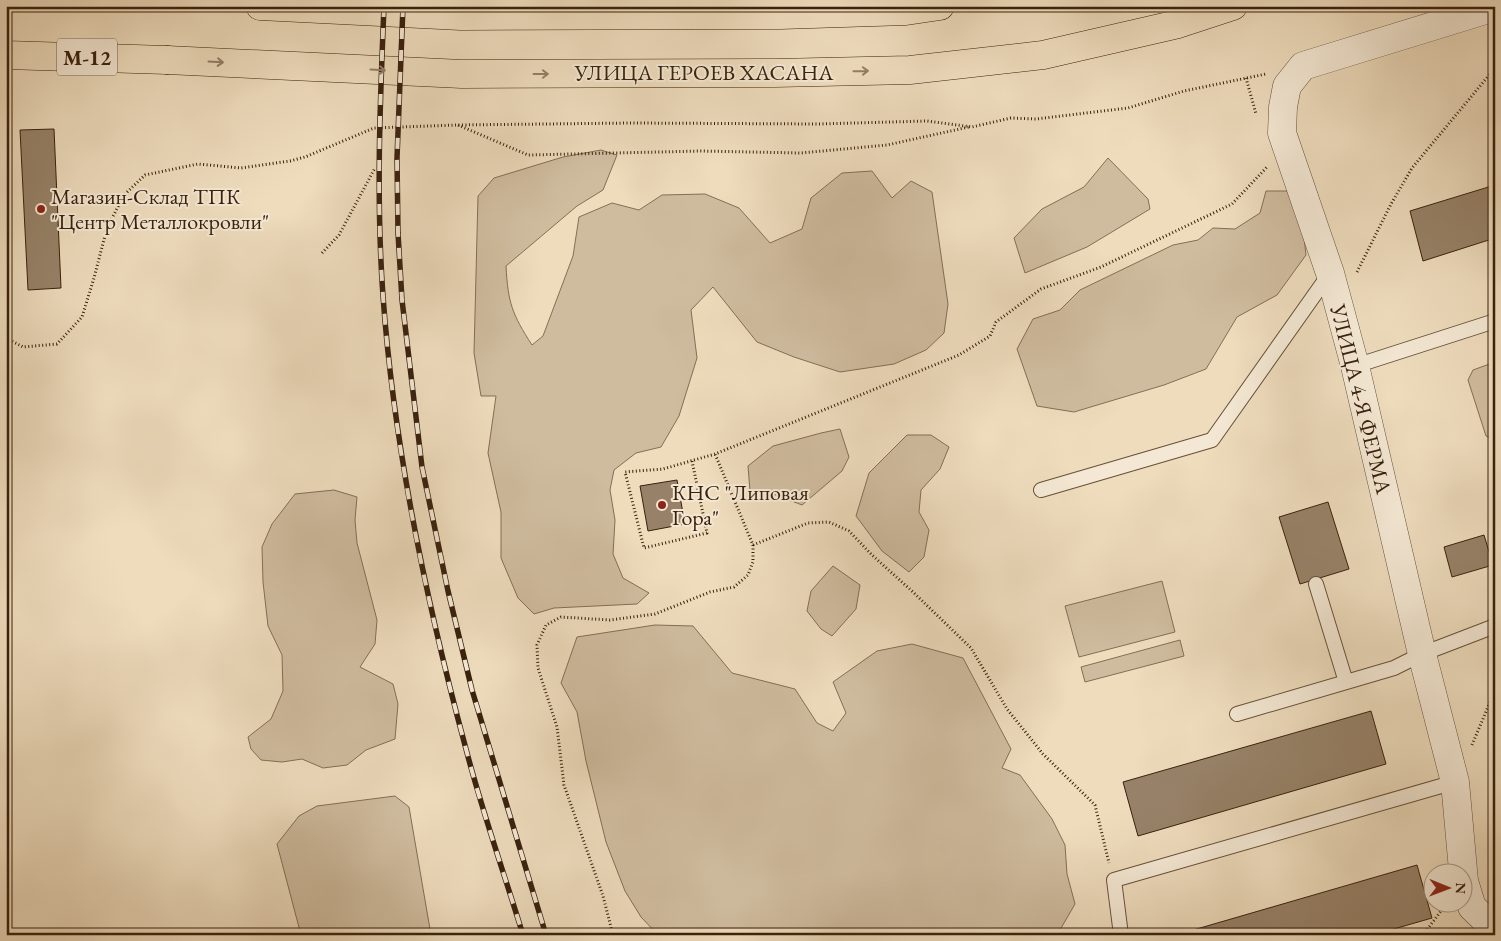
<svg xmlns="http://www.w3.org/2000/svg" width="1501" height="941" viewBox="0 0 1501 941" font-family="'EB Garamond',serif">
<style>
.green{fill:#cfbc9f;stroke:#846e56}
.building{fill:#978269;stroke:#39210d}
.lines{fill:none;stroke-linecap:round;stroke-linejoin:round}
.service-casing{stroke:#665039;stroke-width:16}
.minor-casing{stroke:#665039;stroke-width:29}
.primary-casing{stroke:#39210d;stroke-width:29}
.trunk-casing{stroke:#39210d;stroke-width:29}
.path{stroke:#39210d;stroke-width:3;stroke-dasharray:1 2.5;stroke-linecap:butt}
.service{stroke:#f4e8d4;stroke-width:14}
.minor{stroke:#f4e8d4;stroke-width:28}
.primary{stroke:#eedcbd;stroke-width:28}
.trunk{stroke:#eedcbd;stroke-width:28}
.rail-casing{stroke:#39210d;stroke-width:5.5}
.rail{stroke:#f4e8d4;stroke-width:4;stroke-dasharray:11;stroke-linecap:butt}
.oneway{stroke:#947e65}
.poi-dot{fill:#8f2418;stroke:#f4e8d4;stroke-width:2}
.labels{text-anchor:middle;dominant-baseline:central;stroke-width:4;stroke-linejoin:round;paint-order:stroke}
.shield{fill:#f4e8d4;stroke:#715d49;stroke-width:1}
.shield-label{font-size:21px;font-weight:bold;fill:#39210d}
.street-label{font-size:22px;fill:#39210d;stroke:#f4e8d4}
.poi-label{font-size:22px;fill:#39210d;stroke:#f4e8d4;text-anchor:start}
</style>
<rect width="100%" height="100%" fill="#eedcbd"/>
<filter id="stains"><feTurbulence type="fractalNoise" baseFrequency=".004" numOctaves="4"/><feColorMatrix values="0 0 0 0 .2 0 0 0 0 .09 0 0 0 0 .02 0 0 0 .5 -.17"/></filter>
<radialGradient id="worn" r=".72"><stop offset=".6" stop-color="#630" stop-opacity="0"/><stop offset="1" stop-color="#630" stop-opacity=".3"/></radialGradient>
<!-- green -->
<path class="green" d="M601,150l16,5 -14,35 -26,16 -71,60c2,37 6,48 26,79l11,-9 30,-80 6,-39 33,-14 27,7 23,-15 43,-1 34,14 31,35 32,-14 9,-31 31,-25 30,-2 20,27 19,-17 21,11 16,112 -4,29 -18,17 -32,14 -54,8 -46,-15 -37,-15 -44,-55 -22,23 6,48 -18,58 -18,31 -25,6 -22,17 -4,20 5,30 -2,34 10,24 26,15 -12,11 -83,4 -20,6 -16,-16 -17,-40v-46l-13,-59 8,-57h-15l-7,-43 4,-157 16,-18 69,-21z
M1108,158l40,41 2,10 -63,38 -62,26 -11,-35 28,-29 42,-22z
M1266,191h25l11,30 4,34 -29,40 -40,22 -31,52 -42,16 -90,27 -37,-6 -20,-57 16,-30 27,-9 20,-20 93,-45 25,-5 15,-12 22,1 25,-16z
M1495,362v78l-9,-4 -18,-56 5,-10z
M840,429l9,28 -7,14 -40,34 -26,-10 -26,-4 -2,-25 25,-20 48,-13z
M907,435h24l18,12 -9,22 -19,21 -2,22 10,18 -5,27 -15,15 -27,-21 -26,-35 13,-43z
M334,490l23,7 -2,23 2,23 20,77 -2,24 -15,23 33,17 5,20 -3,35 -29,11 -19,15 -24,3 -21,-9 -20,3 -21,-2 -10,-11 -3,-12 23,-18 12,-28 -1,-36 -14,-29 -5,-44 -1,-35 10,-23 23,-30z
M833,566l27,19 -4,24 -24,27 -11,-7 -14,-18 4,-20z
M1162,581l13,51 -96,25 -14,-51z
M655,625l38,1 39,47 63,16 22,34 16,8 13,-18 -13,-31 44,-31 35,-7 51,14 48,91 -9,19 18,7 32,44 13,26 2,29 8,30 -18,31h-399l-17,-18 -16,-26 -19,-49 -20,-81 -9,-49 -16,-29 16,-46z
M1180,640l4,16 -99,26 -4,-15z
M395,796l14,11 22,128h-130l-24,-91 22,-28 18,-10z"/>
<!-- building -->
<path class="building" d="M54,129l7,159 -33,2 -8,-160z
M1495,185v53l-72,23 -13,-50z
M677,480l8,44 -37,7 -8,-45z
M1328,502l21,67 -49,15 -21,-67z
M1484,535l9,30 -41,12 -8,-30z
M1371,711l15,53 -248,72 -15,-54z
M1417,865l15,53 -59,17h-197z"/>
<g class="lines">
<defs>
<path id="service" d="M1355,366l140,-45
M1041,490l171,-50 118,-167
M1316,584l30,98
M1237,714l157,-46 28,-14 73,-28
M1121,935l-7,-55 341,-98"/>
<path id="minor" d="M1495,7l-192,59 -16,20 -4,21 -1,26 48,140 25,93 67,288 33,128 9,99 8,26 23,22"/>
<path id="primary" d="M260,6l201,10 319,-1 126,-4 34,-5
M167,60l295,14 313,-1 135,-3 133,-15 135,-31 55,-18"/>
<path id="trunk" d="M6,55l161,5"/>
</defs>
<!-- service casing -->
<use href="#service" class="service-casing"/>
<!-- minor casing -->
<use href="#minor" class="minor-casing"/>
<!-- primary casing -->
<use href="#primary" class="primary-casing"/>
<!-- trunk casing -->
<use href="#trunk" class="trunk-casing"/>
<!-- path -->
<path class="path" d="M1246,78l10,36
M458,125l70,30 173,-4 100,2 86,-8 82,-18
M322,253l17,-18 36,-67
M1357,272l34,-68 21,-36 83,-100
M6,338l17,9 34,-3 25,-27 12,-39 13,-50 17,-33 21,-20 53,-11 43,4 49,-7 15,-4 69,-29 83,-3 175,-2 186,1 109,-3 45,6 39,-9 25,1 92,-11 56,-17 82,-17
M692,461l15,72 -63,15 -19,-76 38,-3 52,-15 244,-99 31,-19 6,-14 45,-33 60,-22 131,-63 35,-37
M753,545l55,-22 21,-1 20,9 23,24 41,37 58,56 36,61 36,45 52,51 14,58
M1472,745l23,-55
M613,935l-10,-39 -39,-111 -7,-58 -19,-59 -1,-23 9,-20 15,-8 49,3 45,-6 55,-22 24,-5 14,-12 5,-13v-17l-38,-91
M1423,935l21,-28"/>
<!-- service -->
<use href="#service" class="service"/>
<!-- minor -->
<use href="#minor" class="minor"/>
<!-- primary -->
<use href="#primary" class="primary"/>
<!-- trunk -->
<use href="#trunk" class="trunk"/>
<defs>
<path id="rail" d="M384,6c-4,97 -8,193 -1,290 11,153 43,305 83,453 16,62 38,124 57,186
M403,6l-6,152 1,75 4,67 20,167 26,124 24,99 74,245"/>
</defs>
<!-- rail casing -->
<use href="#rail" class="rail-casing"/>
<!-- rail -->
<use href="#rail" class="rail"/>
</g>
<!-- one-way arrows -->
<defs><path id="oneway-shaft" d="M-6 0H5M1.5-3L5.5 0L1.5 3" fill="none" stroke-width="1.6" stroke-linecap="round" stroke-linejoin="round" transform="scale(1.25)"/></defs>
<g class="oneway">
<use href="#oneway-shaft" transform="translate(216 62) rotate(3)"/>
<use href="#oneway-shaft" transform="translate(378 70) rotate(3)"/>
<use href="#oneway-shaft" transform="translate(861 71) rotate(-1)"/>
<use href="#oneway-shaft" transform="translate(541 74)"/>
</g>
<!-- markers -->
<g class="poi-dot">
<circle cx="41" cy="209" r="5"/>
<circle cx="662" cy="505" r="5"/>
</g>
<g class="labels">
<!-- shield labels -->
<rect class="shield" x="57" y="38.5" width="60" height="37" rx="4"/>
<g class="shield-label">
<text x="87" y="57">М-12</text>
</g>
<!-- street labels -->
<g class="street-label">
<text x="704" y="72">УЛИЦА ГЕРОЕВ ХАСАНА</text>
<text transform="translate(1361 399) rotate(76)">УЛИЦА 4-Я ФЕРМА</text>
</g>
<!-- poi labels -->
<g class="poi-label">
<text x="51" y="196">Магазин-Склад ТПК<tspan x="51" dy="25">"Центр Металлокровли"</tspan></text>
<text x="672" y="492">КНС "Липовая<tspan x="672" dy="25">Гора"</tspan></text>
</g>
</g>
<!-- margin -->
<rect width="1501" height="941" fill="none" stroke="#eedcbd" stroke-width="25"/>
<rect x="8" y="8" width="1486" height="926" fill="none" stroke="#39210d" stroke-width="2.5"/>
<rect x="12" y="12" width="1476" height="916" fill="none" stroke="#39210d"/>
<!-- north arrow -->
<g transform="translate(1448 888) rotate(91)"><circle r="24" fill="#f4e8d4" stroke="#a99884"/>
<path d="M0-4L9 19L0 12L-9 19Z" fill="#8f2418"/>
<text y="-8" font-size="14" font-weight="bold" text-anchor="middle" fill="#39210d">N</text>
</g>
<rect width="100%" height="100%" filter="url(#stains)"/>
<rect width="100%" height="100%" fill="url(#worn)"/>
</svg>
